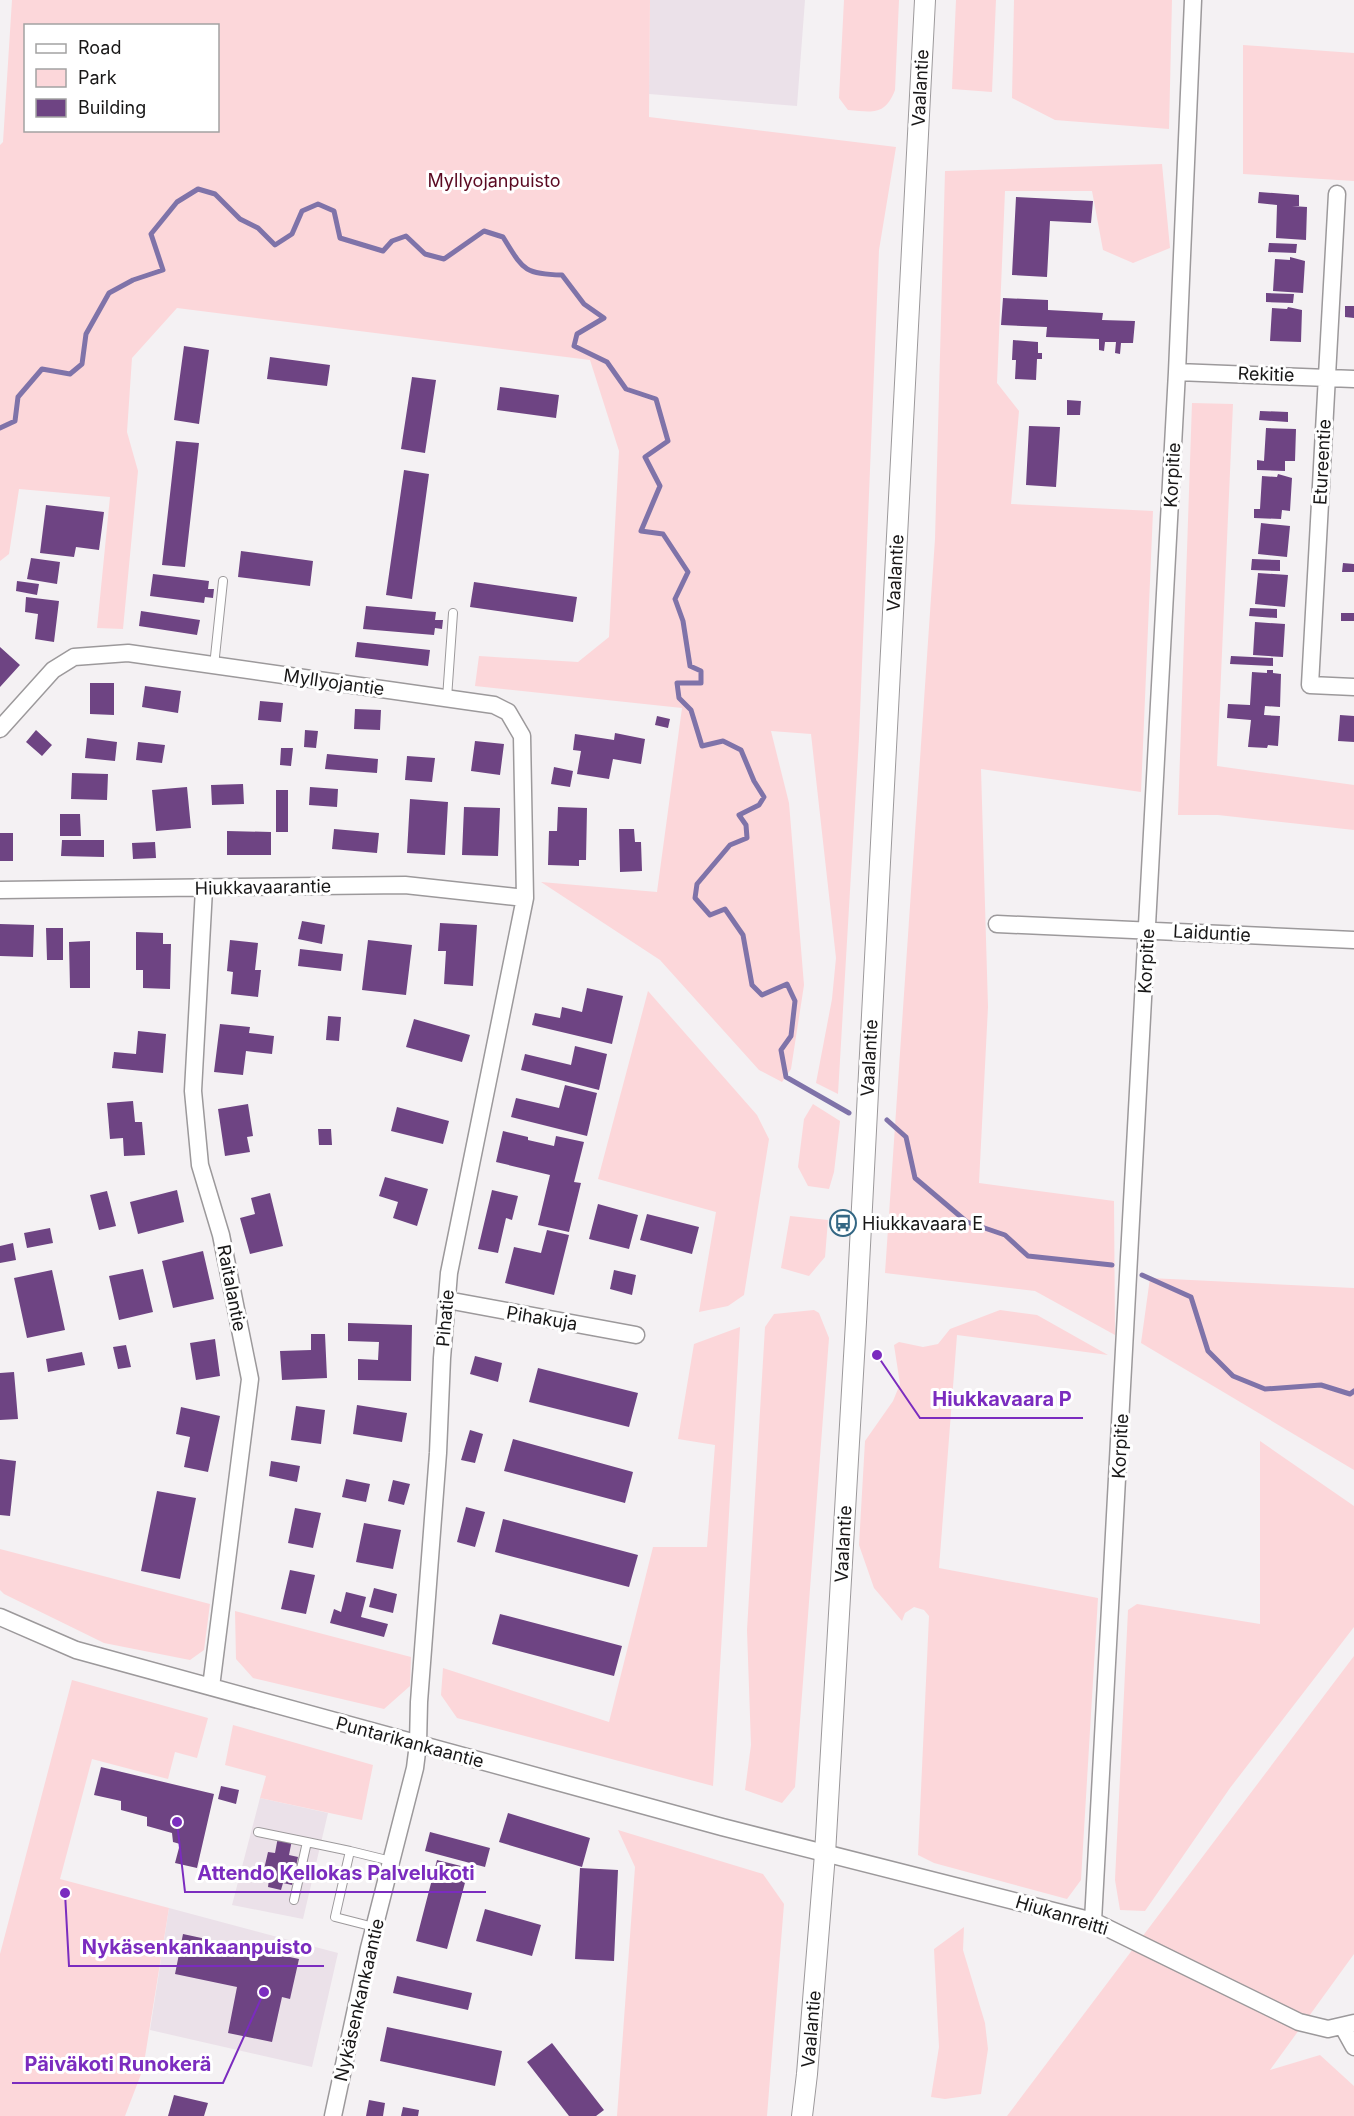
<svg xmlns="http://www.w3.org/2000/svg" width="1354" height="2116" viewBox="0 0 1354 2116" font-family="Inter,sans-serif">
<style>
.built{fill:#ebe1e9}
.green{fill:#fcd7da;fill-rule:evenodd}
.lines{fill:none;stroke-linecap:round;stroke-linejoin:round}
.stream{stroke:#7f73a9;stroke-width:5}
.building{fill:#6e4483}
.service-casing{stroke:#9c999b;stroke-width:10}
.minor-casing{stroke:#9c999b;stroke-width:19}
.tertiary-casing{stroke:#9c999b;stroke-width:22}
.service{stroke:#fff;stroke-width:8}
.minor{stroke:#fff;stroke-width:16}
.tertiary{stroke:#fff;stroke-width:20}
.labels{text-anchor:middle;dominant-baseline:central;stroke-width:6;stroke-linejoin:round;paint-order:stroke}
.street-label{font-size:18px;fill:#181717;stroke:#fff}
.park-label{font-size:18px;fill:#5a0921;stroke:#fff}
.poi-label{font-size:18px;fill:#181717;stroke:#fff;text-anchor:start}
.leader{fill:none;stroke:#7b2cbf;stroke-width:2}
.callout-dot{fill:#7b2cbf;stroke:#fff;stroke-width:2}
.callout-label{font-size:20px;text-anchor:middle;font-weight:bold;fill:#7b2cbf;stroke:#fff;stroke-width:6;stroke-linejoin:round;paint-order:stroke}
</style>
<rect width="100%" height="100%" fill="#f4f1f3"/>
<!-- built -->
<path class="built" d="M650,0h155l-8,106 -148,-12z
M260,1798l68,15 -25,106 -71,-14z
M169,1908l169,45 -26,114 -162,-37z"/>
<!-- green -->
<path class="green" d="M12,0h638l-1,117 247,30 -17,103 -20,488 -21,356 -22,-11 16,-84 4,-41 -25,-224 -40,-3 18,72 15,182 -13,84 -9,13 -23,-12 -99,-110 -119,-78 116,10 25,-184 -207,-22 4,-30 99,6 31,-25 10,-186 -29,-91 -413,-52 -45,50 -5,74 11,39 -15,158 -26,-1 13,-131 -91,-8 -10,65 -9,7v-416l3,-3zM26,26h192v104h-192z
M844,0h55l-4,90c-10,26 -22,22 -47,20l-9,-12z
M956,0h40l-4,92 -40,-3z
M1014,0h158l-3,129 -114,-9 -43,-22z
M1243,45l111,8v128l-111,-7z
M1162,164l8,84 -37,15 -30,-13 -11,-59h-87l-8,192 22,28 -8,93 142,7 -12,281 -160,-23 7,238 -9,176 135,18 1,134 -80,-44 -150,-18 50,-734 10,-368z
M1192,403l41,1 -16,362 137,19v45l-136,-15h-40z
M648,991l109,124 12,24 -25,156 -16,11 -29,6 17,-100 -118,-33z
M813,1104l27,17 -6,51 -5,17 -21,-3 -10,-19 6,-48z
M790,1216l38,4 -3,37 -16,19 -28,-8z
M1150,1278l204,10v182l-213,-127z
M814,1310l5,3 10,25 -34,449 -13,16 -37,-13 6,-45 -4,-115 18,-303 9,-13z
M1000,1310l37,5 71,40 -151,-20 -18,233 159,30 -17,282 -14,19 -133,-36 -16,-8 11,-239 -5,-6 -10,-3 -9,6 -3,8 -28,-33 -15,-43 6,-104 28,-40 7,-17 -6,-39 5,-3 24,5 15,-3 12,-15z
M740,1327l-27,459 -256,-68 -16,-23 2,-27 166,54 44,-175h54l8,-102 -37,-6 16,-95z
M1260,1441l94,65v121l-124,161 -85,123 -25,-1 -5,-30 13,-270 9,-6 123,20z
M0,1549l210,55 -6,46 -14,10 -86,-17 -100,-49 -4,-4z
M235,1611l176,46 -1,29 -26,23 -131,-31 -17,-19z
M1354,1656v298l-84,116 50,-15 34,31v30h-347z
M72,1680l136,38 -11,40 -22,-6 -7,27 -76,-20 -32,120 109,29 -26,161 -18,47h-125v-162z
M233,1725l140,40 -11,55 -102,-22 6,-22 -41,-11z
M618,1830l145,44 21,30 -17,212h-150l18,-249z
M964,1927l-1,23 22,73 3,26 -7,45 -36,5 -14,-2 8,-50 -5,-98z"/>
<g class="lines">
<!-- stream -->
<path class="stream" d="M0,428l15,-7 3,-24 24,-28 28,5 12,-10 4,-30 23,-41 24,-13 30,-10 -12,-36 26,-32 21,-13 17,5 25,25 18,9 17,17 17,-11 10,-23 16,-7 16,7 6,27 43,13 9,-10 14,-5 19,18 19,5 40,-28 19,6c20,32 20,37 59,38l22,29 20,14 -27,16 -3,12 33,16 19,27 30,10 12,42 -23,16 15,29 -19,45 22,3 25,38 -13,27 8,22 7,45 11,5v12h-24l2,15 12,12 11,36 21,-5 18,9 13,31 10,16 -5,8 -20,10 7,10 1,13 -17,7 -33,39 -2,14 15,17 15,-6 18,26 9,50 10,10 25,-11 8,17 -4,35 -10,14 5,27 63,36
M887,1120l19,17 9,41 52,44 38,13 23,21 84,9
M1142,1275l49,22 17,54 25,25 32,13 56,-4 29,9 4,-3"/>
</g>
<!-- building -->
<path class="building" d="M1259,192l40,3v11h-7l15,1 -1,33 -30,-2 1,-33 -19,-2z
M1016,197l77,4 -2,22 -41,-2 -3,56 -35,-2z
M1269,243l28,1 -1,9 -28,-1z
M1290,257l15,4 -2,32 -30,-2 2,-32 15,1z
M1266,293l28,1 -1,9 -27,-1z
M1003,298l45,2v10l55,3 -1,7 33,1 -2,22h-12l-1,11 -5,-1 1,-11h-11l-1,9 -5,-1v-11l-53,-2 1,-10 -46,-2z
M1345,306h9v12l-9,-1z
M1288,307l14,3 -1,32 -31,-1 2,-33 15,1z
M1013,340l25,2v11h4v6h-5l-1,21 -21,-1 1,-19h-4z
M184,346l25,4 -10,74 -25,-4z
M270,357l60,8 -3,21 -60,-7z
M412,377l24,3 -11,73 -24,-4z
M500,387l59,8 -3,23 -59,-8z
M1067,400l14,1 -1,14h-13z
M1260,411l28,1v10l-29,-2z
M1029,426l31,1 -4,60 -30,-2z
M1266,428l30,1 -1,32h-10v10l-28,-1v-10l7,1z
M176,441l23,2 -14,124 -23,-2z
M404,470l25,4 -17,125 -26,-4z
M1278,474l14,4 -2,33 -8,-1 -1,9 -27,-1v-9h6l2,-33 15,1z
M46,505l58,7 -5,38 -23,-3 -2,10 -34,-4z
M1261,523l29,3 -3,31 -29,-3z
M241,551l72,10 -3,25 -72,-9z
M31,558l29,4 -3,22 -30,-5z
M1252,559l28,1v11l-29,-1z
M1343,563l11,1v8h-12z
M1258,573l30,2 -3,32 -30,-3z
M153,574l56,7 -1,8h6l-1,9 -8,-1 -1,6 -54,-7z
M17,581l22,3 -2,11 -21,-4z
M474,582l103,15 -4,25 -103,-15z
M26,597l33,4 -5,41 -19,-3 3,-25 -13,-2z
M366,606l70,6 -1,8h8l-1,9 -7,-1 -1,7 -71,-6z
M1250,608l27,1v9l-28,-2z
M141,611l59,9 -3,15 -58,-9z
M1341,613h13v8h-13z
M1255,622l30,2 -2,33 -30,-2z
M357,642l73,8 -2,16 -73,-9z
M0,647l20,18 -20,22z
M1231,656l42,2v8l-43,-2z
M1267,670h6v3l8,1 -1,33 -15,-1 -1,9 16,1 -2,30 -10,-1 -1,3 -19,-1 3,-27 -24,-2 1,-14 22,1 2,-33 15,1z
M90,683h24v32l-24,-1z
M145,686l36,5 -3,22 -36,-6z
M260,701l23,2 -2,19 -23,-2z
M355,709l26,1 -1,20 -26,-1z
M1340,715l14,1v26l-16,-1z
M657,716l13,3 -2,9 -13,-3z
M36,730l16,15 -10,11 -16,-14z
M305,730l13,1 -2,17 -12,-1z
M615,733l30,6 -4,25 -28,-5 -4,20 -32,-5 4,-23 -8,-1 2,-16 39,6z
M87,738l30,4 -2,19 -30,-3z
M475,741l29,3 -4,31 -29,-4z
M138,742l27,3 -3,18 -26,-3z
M281,748h12l-2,18 -11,-1z
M327,754l51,5 -1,14 -52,-4z
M407,756l28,2 -3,24 -27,-2z
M554,767l19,4 -3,16 -19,-3z
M72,773l36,1 -1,26 -36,-1z
M243,784l1,20 -32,1 -1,-20z
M187,787l4,41 -35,3 -4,-41z
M310,787l28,2 -1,18 -28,-2z
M276,790h12v42h-12z
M410,799l38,3 -3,53 -38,-2z
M464,807l36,1 -2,48 -36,-1z
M558,807l29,1 -1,52h-7v6l-31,-1 1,-34h8z
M60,814h20l1,22h-21z
M334,829l45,4 -2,20 -45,-4z
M619,829h15l1,13h6l1,29 -22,1z
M227,831l44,1v23h-44z
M0,833h13v28h-13z
M62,840h42v17l-43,-1z
M155,842l1,16 -23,1 -1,-16z
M302,921l23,4 -3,19 -24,-5z
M440,923l37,2 -4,61 -29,-2 2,-33h-8z
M0,924l34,1 -1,32 -33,-1z
M46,928h17v32h-16z
M136,932l27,1v11h8l-1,45 -27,-1v-18h-7z
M230,940l28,3 -3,27h6l-3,27 -27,-3 2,-22 -6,-1z
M368,940l44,5 -6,50 -44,-5z
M90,941v47h-20l-1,-46z
M300,949l43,5 -2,17 -43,-5z
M587,988l36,8 -11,48 -80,-19 3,-12 25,5 2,-11 20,5z
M328,1016l13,1 -2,24 -13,-1z
M414,1019l56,16 -8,27 -56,-15z
M220,1024l30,3 -1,6 25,3 -2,18 -26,-3 -3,24 -29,-3z
M138,1031l28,3 -3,39 -51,-5 2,-16 22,2z
M575,1046l32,8 -8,36 -78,-20 4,-16 46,11z
M565,1085l32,8 -10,43 -76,-19 5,-19 43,10z
M133,1101l2,21h7l3,33 -21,1 -1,-18 -13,1 -3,-36z
M248,1104l5,32 -6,1 3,15 -25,4 -7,-47z
M397,1107l52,14 -6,23 -52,-13z
M318,1129h13l1,16h-13z
M503,1131l25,6v3l26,6 2,-10 28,6 -10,40 7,1 -12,49 -31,-7 12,-50 -54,-13z
M385,1177l43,12 -11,37 -24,-8 5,-16 -19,-6z
M177,1190l7,32 -46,12 -8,-32z
M492,1190l26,6 -6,24 -6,-2 -8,35 -20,-4z
M107,1191l9,35 -17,4 -9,-35z
M270,1193l13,53 -33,8 -10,-36 15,-4 -4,-16z
M598,1204l40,11 -9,34 -40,-10z
M647,1214l52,13 -7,27 -52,-14z
M50,1228l3,15 -26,5 -3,-15z
M547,1230l22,5 -15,60 -49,-12 9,-36 27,6z
M13,1243l3,17 -16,3v-17z
M203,1251l11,48 -41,9 -11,-47z
M143,1269l10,43 -34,8 -10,-44z
M52,1270l13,60 -38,8 -13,-60z
M614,1270l22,5 -4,20 -22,-6z
M348,1323l64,2 -1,56 -53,-1v-21l20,1 1,-18 -31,-1z
M311,1334h14l2,44 -45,2 -2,-29 31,-1z
M215,1339l5,37 -24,4 -6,-37z
M126,1345l5,22 -13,2 -5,-22z
M82,1352l3,13 -37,7 -2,-13z
M475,1356l27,7 -4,19 -28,-8z
M538,1368l100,25 -9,34 -100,-25z
M14,1372l4,47 -18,1v-47z
M357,1405l50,8 -5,29 -49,-8z
M296,1406l29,4 -4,34 -30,-4z
M181,1407l39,9 -12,56 -24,-5 6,-30 -14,-3z
M470,1430l13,4 -8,29 -14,-3z
M513,1439l120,33 -8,31 -121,-32z
M0,1459l16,2 -6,55 -10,-1z
M271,1461l29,5 -3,16 -28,-6z
M346,1479l24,5 -4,18 -24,-5z
M393,1480l17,4 -6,21 -16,-4z
M157,1491l39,7 -16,81 -39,-8z
M466,1507l19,5 -10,35 -18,-5z
M295,1508l26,5 -8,35 -25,-5z
M503,1519l135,36 -9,32 -134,-35z
M364,1523l37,7 -8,39 -37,-7z
M290,1570l25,5 -9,39 -25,-5z
M374,1588l23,6 -4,19 -24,-6z
M346,1592l20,5 -5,20 27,7 -4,13 -54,-14 4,-14 7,3z
M500,1614l122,32 -8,30 -122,-32z
M101,1767l113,27 -17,74 -22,-5 5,-19 -7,-2 -1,-9 -25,-7v-9l-26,-7v-9l-27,-6z
M221,1786l18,4 -3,14 -18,-5z
M508,1813l82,25 -8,29 -83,-25z
M430,1832l60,16 -5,19 -60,-16z
M278,1837l14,3 -3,15 9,2 -6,28 -9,-2 -2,7 -13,-3 1,-8 -7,-1 6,-26 7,1z
M437,1860l32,8 -22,81 -31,-8z
M580,1868l38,2 -4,91 -39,-2z
M485,1909l56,16 -9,31 -56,-15z
M183,1934l116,25 -9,40 -8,-2 -10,45 -44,-9 9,-46 -62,-13z
M397,1976l75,17 -4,17 -75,-17z
M387,2027l115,24 -7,35 -115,-25z
M552,2043l52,67 -8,6h-27l-42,-54z
M174,2095l34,8 -4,13h-36z
M369,2100l16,3 -2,13h-17z
M403,2107l16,3 -1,6h-17z"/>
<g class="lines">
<defs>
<path id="service" d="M214,666l9,-85
M447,698l6,-85
M258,1832l49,10
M294,1900l13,-58 43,9
M374,1927l-39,-10 15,-66 41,10"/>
<path id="minor" d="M1337,194l-27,491 44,2
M1177,372l177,7
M0,729l53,-59 21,-13 54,-4 366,52 14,7 14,24 3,162 -76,375 -7,85 -4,95 -19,249 -1,42 -3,24 -46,180 -36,168
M204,889l-11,202 7,74 21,70 29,144 -39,308
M0,890l405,-5 120,13
M997,924l357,16
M447,1300l189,35
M0,1617l76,33 646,177 371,94 206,101 29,7 26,-6
M1093,1921l84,-1549 16,-372
M1343,2027l11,20"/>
<path id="tertiary" d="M802,2116l5,-42 18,-220 31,-532 69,-1322"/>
</defs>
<!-- service casing -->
<use href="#service" class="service-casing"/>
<!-- minor casing -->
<use href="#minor" class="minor-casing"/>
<!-- tertiary casing -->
<use href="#tertiary" class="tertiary-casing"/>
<!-- service -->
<use href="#service" class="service"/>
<!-- minor -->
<use href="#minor" class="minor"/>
<!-- tertiary -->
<use href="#tertiary" class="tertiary"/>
</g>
<!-- icons -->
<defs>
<symbol id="bus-ring" viewBox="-11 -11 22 22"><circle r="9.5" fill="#fff" stroke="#346784" stroke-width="1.5"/><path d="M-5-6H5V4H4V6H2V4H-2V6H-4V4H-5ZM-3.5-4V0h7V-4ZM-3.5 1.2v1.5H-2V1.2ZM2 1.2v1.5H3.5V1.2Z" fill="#346784"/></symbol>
</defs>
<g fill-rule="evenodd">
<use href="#bus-ring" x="828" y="1208" width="30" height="30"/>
</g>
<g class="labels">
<!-- street labels -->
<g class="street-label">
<text transform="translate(920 88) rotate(-87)">Vaalantie</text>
<text transform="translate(1266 374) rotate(2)">Rekitie</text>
<text transform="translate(1322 462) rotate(-87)">Etureentie</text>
<text transform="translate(1172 475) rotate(-87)">Korpitie</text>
<text transform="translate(895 573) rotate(-87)">Vaalantie</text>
<text transform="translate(334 682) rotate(8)">Myllyojantie</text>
<text transform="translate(263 887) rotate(-1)">Hiukkavaarantie</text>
<text transform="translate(1212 933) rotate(3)">Laiduntie</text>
<text transform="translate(1146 961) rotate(-87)">Korpitie</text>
<text transform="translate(869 1058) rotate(-87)">Vaalantie</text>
<text transform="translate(232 1288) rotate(79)">Raitalantie</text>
<text transform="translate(445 1318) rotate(-85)">Pihatie</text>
<text transform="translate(542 1318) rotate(10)">Pihakuja</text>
<text transform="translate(1120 1446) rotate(-87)">Korpitie</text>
<text transform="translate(843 1544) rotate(-87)">Vaalantie</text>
<text transform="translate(410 1742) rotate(15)">Puntarikankaantie</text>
<text transform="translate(1062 1915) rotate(17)">Hiukanreitti</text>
<text transform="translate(359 2000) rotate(-77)">Nykäsenkankaantie</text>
<text transform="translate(811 2029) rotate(-85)">Vaalantie</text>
</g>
<!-- park labels -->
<g class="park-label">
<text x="494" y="180">Myllyojanpuisto</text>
</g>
<!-- poi labels -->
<g class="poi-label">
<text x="862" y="1223">Hiukkavaara E</text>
</g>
</g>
<!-- callouts -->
<path class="leader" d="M877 1355L920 1418H1083M177 1822L185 1892H486M65 1893L69 1966H324M264 1992L223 2083H12"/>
<g class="callout-dot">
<circle cx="877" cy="1355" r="6"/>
<circle cx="177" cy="1822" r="6"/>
<circle cx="65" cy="1893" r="6"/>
<circle cx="264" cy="1992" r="6"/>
</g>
<g class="callout-label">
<text x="1002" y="1406">Hiukkavaara P</text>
<text x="336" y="1880">Attendo Kellokas Palvelukoti</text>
<text x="197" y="1954">Nykäsenkankaanpuisto</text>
<text x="118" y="2071">Päiväkoti Runokerä</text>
</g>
<!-- legend -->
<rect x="24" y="24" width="195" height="108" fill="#ffffff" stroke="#a3a2a2" stroke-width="1.5"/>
<rect x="36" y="44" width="30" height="9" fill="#ffffff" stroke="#a3a2a2" stroke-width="1.5"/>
<text x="78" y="54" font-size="18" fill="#181717">Road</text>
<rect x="36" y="69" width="30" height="18" fill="#fcd7da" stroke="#a3a2a2" stroke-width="1.5"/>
<text x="78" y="84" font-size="18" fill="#181717">Park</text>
<rect x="36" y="99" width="30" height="18" fill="#6e4483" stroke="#a3a2a2" stroke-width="1.5"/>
<text x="78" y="114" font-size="18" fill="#181717">Building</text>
</svg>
